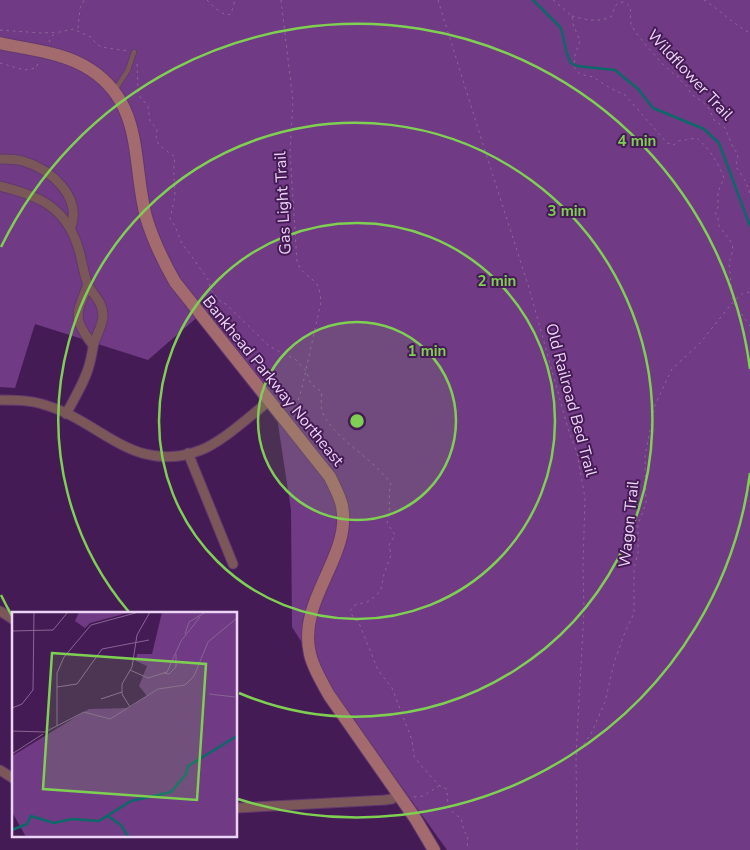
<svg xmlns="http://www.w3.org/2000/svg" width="750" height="850" viewBox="0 0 750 850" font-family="'Nunito Sans',sans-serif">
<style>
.green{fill:#703a84}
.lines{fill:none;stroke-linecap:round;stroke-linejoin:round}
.stream{stroke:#0b696a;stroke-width:2.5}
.lane-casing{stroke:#60396f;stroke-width:6}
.street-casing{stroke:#60396f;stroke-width:11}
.secondary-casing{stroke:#60396f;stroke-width:14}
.path{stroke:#8a6898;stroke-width:1;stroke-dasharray:2.5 4;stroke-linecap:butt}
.lane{stroke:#7b5759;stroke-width:4.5}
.street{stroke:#7b5759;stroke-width:9}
.secondary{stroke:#a46b6e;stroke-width:12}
.ring{fill:none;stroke:#7fd052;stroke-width:2.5}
.labels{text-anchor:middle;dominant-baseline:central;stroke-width:4;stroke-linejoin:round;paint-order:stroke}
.street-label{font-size:16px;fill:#ecd4f6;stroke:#451b55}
.inset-river{fill:none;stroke:#0b696a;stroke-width:2.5}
.inset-road{fill:none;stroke:#886595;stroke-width:1}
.view{fill:#7fd052;fill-opacity:0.15;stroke:#7fd052;stroke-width:2.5}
.inset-edge{fill:none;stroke:#ecd4f6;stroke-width:2.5}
.centre{fill:#7fd052;stroke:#451b55;stroke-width:2.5}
.ring-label{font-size:15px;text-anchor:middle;font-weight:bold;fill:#7fd052;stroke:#451b55;stroke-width:4;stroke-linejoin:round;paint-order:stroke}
</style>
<rect width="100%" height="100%" fill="#451b55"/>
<!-- green -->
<path class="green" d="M0,0h750v850h-303l-115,-160 -40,-63 -1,-117 -16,-106 -74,-90 -53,46 -113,-36 -20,64 -15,-1z"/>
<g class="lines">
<!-- stream -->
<path class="stream" d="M533,0l28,28 6,26 4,9 6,3 38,4 23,19 15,19 51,21 15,14 31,83"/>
<defs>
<path id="lane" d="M115,90l13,-20 6,-18"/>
<path id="street" d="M0,159c8,0 16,0 23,2 27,8 59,35 48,66
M0,186c37,9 64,20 77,58 5,13 6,29 11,41 5,10 15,17 15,30 0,10 -6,19 -9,28 -2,7 -2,13 -4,19 -4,18 -15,35 -24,52
M88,284c-11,30 -17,33 5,61
M0,400c15,0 31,0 45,5 56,16 89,71 156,45 21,-8 49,-34 68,-49
M188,453l45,111
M0,611l14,9
M0,770l14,9
M236,808l149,-8 7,-1 6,-5"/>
<path id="secondary" d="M0,43c30,7 64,9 91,27 53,35 41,93 55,147 7,23 17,44 29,65l155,195c4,9 10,19 12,29 10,51 -45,93 -32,148 3,14 12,28 19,41l86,123 19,32"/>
</defs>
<!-- lane casing -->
<use href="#lane" class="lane-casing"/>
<!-- street casing -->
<use href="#street" class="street-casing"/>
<!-- secondary casing -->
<use href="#secondary" class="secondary-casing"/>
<!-- path -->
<path class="path" d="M207,0c6,6 16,17 24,14l4,-14
M281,0l12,101 -3,52 7,108c4,12 10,13 18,21 5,5 5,14 6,20l-19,86 -4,13 -7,10
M438,0l43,138 48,150 40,144 8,21 8,45 -2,67 1,46 -8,144 1,95
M553,0l19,16 1,8 7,17 -5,14 -1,12 6,7 13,3 17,11 15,7 42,48 7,2 4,-4 19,-3c13,11 21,25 27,40l-6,14v15l-3,5 3,6 1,8 13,17 1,7 -4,13 4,39 17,24
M704,0c16,10 29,24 46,33
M572,16c13,4 28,7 40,0 2,-8 3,-14 12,-14 12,6 3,14 8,24 4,9 38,49 47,51l1,3 7,6 4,8 12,8 7,8 4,10 11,8 9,22 3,2c2,7 -1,9 -1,15l9,13 5,14
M78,28l2,-20 4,-8
M0,30l41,3 19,-1 13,-3 18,8 3,4 7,6 26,4
M49,42l5,-9
M0,63l24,7 12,-2 3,-7
M137,64l1,27 2,6 8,9 2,15 7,8 -1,10 3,6 16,12c-2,12 -1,21 0,33 0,10 -3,19 -5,29l5,7 7,18 8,10 19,27 1,8 12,14 4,1 43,42 27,14 10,11 5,13 11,8c-1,8 -2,17 2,24 16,27 49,42 67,68 -4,13 1,24 -4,39l8,12 -6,10 2,10 -7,19 -3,15 -5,7 -9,6 -12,3 -5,6 3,6 6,6 19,47 14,18 20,52 2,16 8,11 18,19 7,3c0,14 1,22 14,29l3,14 4,3 -1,15
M576,755l15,-21 14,-32 9,-39 11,-31 9,-19v-45l4,-15v-28l8,-22 -1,-47 10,-51 17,-36 28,-26 33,-41 10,-9 7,-1
M414,797l9,-1 16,-10"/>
<!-- lane -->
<use href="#lane" class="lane"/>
<!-- street -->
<use href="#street" class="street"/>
<!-- secondary -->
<use href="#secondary" class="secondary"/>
</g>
<!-- distance rings -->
<circle cx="357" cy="421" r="99" fill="#7fd052" fill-opacity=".12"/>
<g class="ring">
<circle cx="357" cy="421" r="99"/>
<circle cx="357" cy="421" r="198"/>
<path d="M129 612A297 297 0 1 1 239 693"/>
<path d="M750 473A396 396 0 0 1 238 799M12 616A396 396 0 0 1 1 595M1 247A396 396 0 0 1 750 369"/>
</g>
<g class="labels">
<!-- street labels -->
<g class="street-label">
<text transform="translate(690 75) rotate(47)">Wildflower Trail</text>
<text transform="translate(283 203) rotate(-93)">Gas Light Trail</text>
<text transform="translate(273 381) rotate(51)">Bankhead Parkway Northeast</text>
<text transform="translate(571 400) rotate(75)">Old Railroad Bed Trail</text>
<text transform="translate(629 524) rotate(-84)">Wagon Trail</text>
</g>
</g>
<!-- overview -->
<g transform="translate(12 612)">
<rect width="225" height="225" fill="#451b55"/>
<path d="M67,0h52l-41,11 -5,5 -10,-7zM150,0h75v225h-211l-14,-25v-56l77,-47 40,-1 18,-12 -8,-10 8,-20 -11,-5 1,-7h15z" fill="#703a84"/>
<path class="inset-river" d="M96,204l13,9 7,12M0,218l15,-6 4,-8 23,7 18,-4 27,2 32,-20 40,-9 15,-18 2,-8 49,-30"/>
<path class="inset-road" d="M0,19l41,-1 15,-18M173,22l4,-12 17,-10M118,58l18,8 19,-6 14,-31 19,-24M152,61l5,1 7,-7v-13M45,75l20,-3 25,-35 47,-9M197,82l26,3M89,87l21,-7M118,95l-8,-13v-10l10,-17 5,-32 13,-23M0,96l10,-4 11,-14 1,-78M45,114v-53l7,-16 27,-32 48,-13M0,119l33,1 39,-20 26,7 48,-30 27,-4 9,-9 14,-34 29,-24M0,142l31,-20"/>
<path class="view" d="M40,41l154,11 -9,136 -154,-11z"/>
<rect width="225" height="225" class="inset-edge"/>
</g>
<circle cx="357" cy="421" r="8" class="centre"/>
<g class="ring-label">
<text x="637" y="146">4 min</text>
<text x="567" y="216">3 min</text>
<text x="497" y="286">2 min</text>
<text x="427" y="356">1 min</text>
</g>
</svg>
